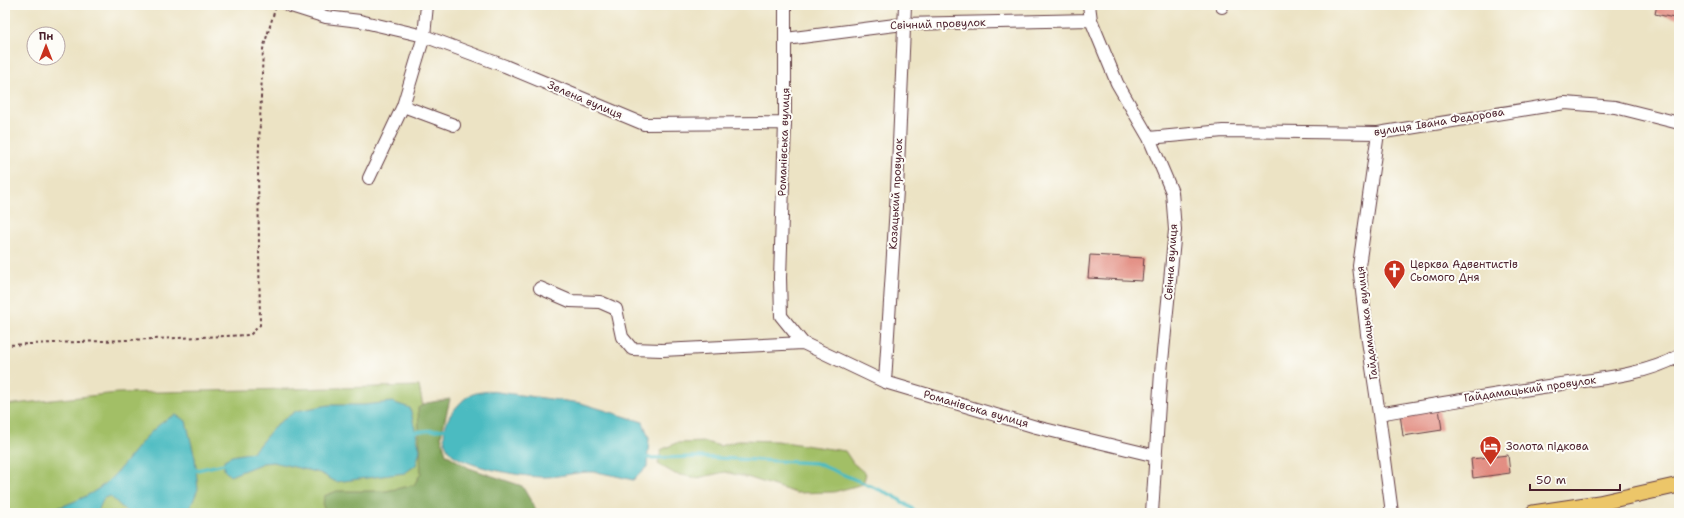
<svg xmlns="http://www.w3.org/2000/svg" width="1684" height="518" viewBox="0 0 1684 518" font-family="'Shantell Sans',sans-serif">
<style>
.green{fill:#a2bf66;stroke:#766f48}
.forest{fill:#81a65b;stroke:#666243}
.water{fill:#4cbbc1;stroke:#4b6d76}
.lines{fill:none;stroke-linecap:round;stroke-linejoin:round}
.stream{stroke:#4cbbc1;stroke-width:3.5}
.building{fill:#e28b80}
.minor-casing{stroke:#623c42;stroke-width:14}
.major-casing{stroke:#623c42;stroke-width:17}
.path{stroke:#623c42;stroke-width:2;stroke-dasharray:3 3;stroke-linecap:butt}
.minor{stroke:#fff;stroke-width:12}
.major{stroke:#ecc669;stroke-width:15}
.labels{text-anchor:middle;dominant-baseline:central;stroke-width:4;stroke-linejoin:round;paint-order:stroke}
.street-label{font-size:11px;fill:#4a1f2b;stroke:#fdfcf7}
.poi-label{font-size:11px;fill:#4a1f2b;stroke:#fdfcf7;text-anchor:start}
</style>
<rect width="100%" height="100%" fill="#fdfcf7"/>
<filter id="ink" filterUnits="userSpaceOnUse"><feTurbulence type="fractalNoise" baseFrequency=".025" numOctaves="2"/><feDisplacementMap in="SourceGraphic" scale="8" xChannelSelector="R" yChannelSelector="G"/><feConvolveMatrix kernelMatrix="1 2 1 2 8 2 1 2 1" color-interpolation-filters="sRGB"/></filter>
<filter id="wash" filterUnits="userSpaceOnUse"><feTurbulence type="fractalNoise" baseFrequency=".012" numOctaves="4" result="noise"/><feDisplacementMap in="SourceGraphic" scale="16" xChannelSelector="R" yChannelSelector="G"/><feGaussianBlur stdDeviation="0.9" result="paint"/><feColorMatrix in="noise" values="0 0 0 0 0 0 0 0 0 0 0 0 0 0 0 0 0 1.4 0 .05"/><feComposite in="paint" operator="in"/></filter>
<g filter="url(#wash)">
<rect width="100%" height="100%" fill="#ece3c4"/>
<!-- green -->
<path class="green" d="M419,386l25,127h-439v-108l112,-12z
M741,440l36,1 68,10 8,12 13,11 -3,10 -29,8 -38,1 -46,-15 -25,-6 -28,6 -22,-4 -17,-10 3,-14 15,-7 30,-1 14,4z"/>
<!-- forest -->
<path class="forest" d="M450,399l-9,37 5,18 23,14 53,18 16,27h-211l-4,-6 1,-11 13,-5h49l28,-6 7,-12 -3,-65 9,-5z"/>
<!-- water -->
<path class="water" d="M490,391l91,12 62,19 6,16 -2,29 -14,13c-12,-3 -25,-6 -38,-8 -18,-1 -37,6 -55,5 -20,-1 -73,-10 -88,-23 -13,-12 -8,-32 2,-44 13,-15 16,-17 36,-19z
M392,402l18,6 10,42 -4,15 -11,8 -69,9 -16,-9 -47,-11 -10,1 -33,13 -6,-6v-10l8,-4 21,-4 23,-27 20,-14 33,-6h35z
M176,415l10,6 9,37 3,31 -9,22 -9,2h-52l-18,-17 -6,2 -7,15h-55c22,-7 46,-15 64,-30 21,-18 43,-59 70,-68z"/>
<g class="lines">
<!-- stream -->
<path class="stream" d="M411,432l38,-3
M643,458l54,-1 119,6 78,33 24,17
M193,471l35,-8"/>
</g>
<g id="blocks">
<!-- building -->
<path class="building" d="M1657,5l22,3v11l-24,-5z
M1090,255l54,3 -2,23 -54,-3z
M1439,408l3,22 -39,6 -3,-22z
M1508,455l2,18 -37,5 -2,-19z"/>
</g>
</g>
<g filter="url(#ink)">
<use href="#blocks" fill-opacity="0" stroke="#623c42" stroke-width="1"/>
<g class="lines">
<defs>
<path id="minor" d="M288,5l38,12 34,4 64,15 -21,70 -34,72
M427,5l-3,31 81,30 139,58 141,-1
M785,5v118l-5,155 1,38 22,27 82,39 151,45 120,29
M1089,5l2,15 26,63 32,55 23,54 3,38 -14,142 -9,141
M1222,5v2
M786,39l117,-15 188,-4
M403,106l51,19
M1378,133l-19,133 8,68 12,80 13,99
M1149,138l74,-7 155,2 187,-30 50,4 64,16
M540,288l30,13 30,1 16,7 6,28 10,12 30,1 141,-7
M885,382l12,-192 8,-185
M1379,414c61,-11 121,-20 182,-30 37,-5 85,-9 118,-28"/>
<path id="major" d="M1533,513l66,-10 80,-18"/>
</defs>
<!-- minor casing -->
<use href="#minor" class="minor-casing"/>
<!-- major casing -->
<use href="#major" class="major-casing"/>
<!-- path -->
<path class="path" d="M5,345l245,-10 10,-10 -2,-155 5,-121 13,-43"/>
<!-- minor -->
<use href="#minor" class="minor"/>
<!-- major -->
<use href="#major" class="major"/>
</g>
</g>
<!-- icons -->
<defs>
<symbol id="church-pin" viewBox="-11 -11 22 30"><path d="M0 17L-7.5 6A9.5 9.5 0 1 1 7.5 6Z" fill="#c8321e" stroke="#fdfcf7"/><path d="M-1.2-6h2.4v3.5h3.3v2.4h-3.3V6h-2.4V-.1h-3.3v-2.4h3.3Z" fill="#fff"/></symbol>
<symbol id="hotel-pin" viewBox="-11 -11 22 30"><path d="M0 17L-7.5 6A9.5 9.5 0 1 1 7.5 6Z" fill="#c8321e" stroke="#fdfcf7"/><path d="M-6-4.5h1.5V1H6V5H4.5V3h-9V5H-6ZM-4 0a1.8 1.8 0 1 1 3.6 0ZM.5 0V-2.5h3Q6-2.5 6 0Z" fill="#fff"/></symbol>
</defs>
<g fill-rule="evenodd">
<use href="#church-pin" x="1382" y="258" width="25" height="34"/>
<use href="#hotel-pin" x="1478" y="434" width="25" height="34"/>
</g>
<g class="labels">
<!-- street labels -->
<g class="street-label">
<text transform="translate(938 24) rotate(-2)">Свічний провулок</text>
<text transform="translate(585 100) rotate(23)">Зелена вулиця</text>
<text transform="translate(1439 122) rotate(-9)">вулиця Івана Федорова</text>
<text transform="translate(784 142) rotate(-88)">Романівська вулиця</text>
<text transform="translate(896 194) rotate(-87)">Козацький провулок</text>
<text transform="translate(1171 262) rotate(-86)">Свічна вулиця</text>
<text transform="translate(1367 323) rotate(-97)">Гайдамацька вулиця</text>
<text transform="translate(1530 389) rotate(-8)">Гайдамацький провулок</text>
<text transform="translate(976 409) rotate(16)">Романівська вулиця</text>
</g>
<!-- poi labels -->
<g class="poi-label">
<text x="1410" y="264">Церква Адвентистiв<tspan x="1410" dy="13">Сьомого Дня</tspan></text>
<text x="1506" y="446">Золота пiдкова</text>
</g>
</g>
<!-- margin -->
<rect width="1684" height="518" fill="none" stroke="#fdfcf7" stroke-width="20"/>
<!-- north arrow -->
<g transform="translate(46 46)"><circle r="19" fill="#fdfcf7" stroke="#b5a4a5"/>
<path d="M0-3L7 15L0 10L-7 15Z" fill="#c8321e"/>
<text y="-6" font-size="11" font-weight="bold" text-anchor="middle" fill="#4a1f2b">Пн</text>
</g>
<!-- scale -->
<path d="M1530 484v6h90v-6" fill="none" stroke="#4a1f2b" stroke-width="2"/>
<text x="1536" y="484" font-size="12" fill="#4a1f2b" stroke="#fdfcf7" stroke-width="3" paint-order="stroke">50 m</text>
</svg>
